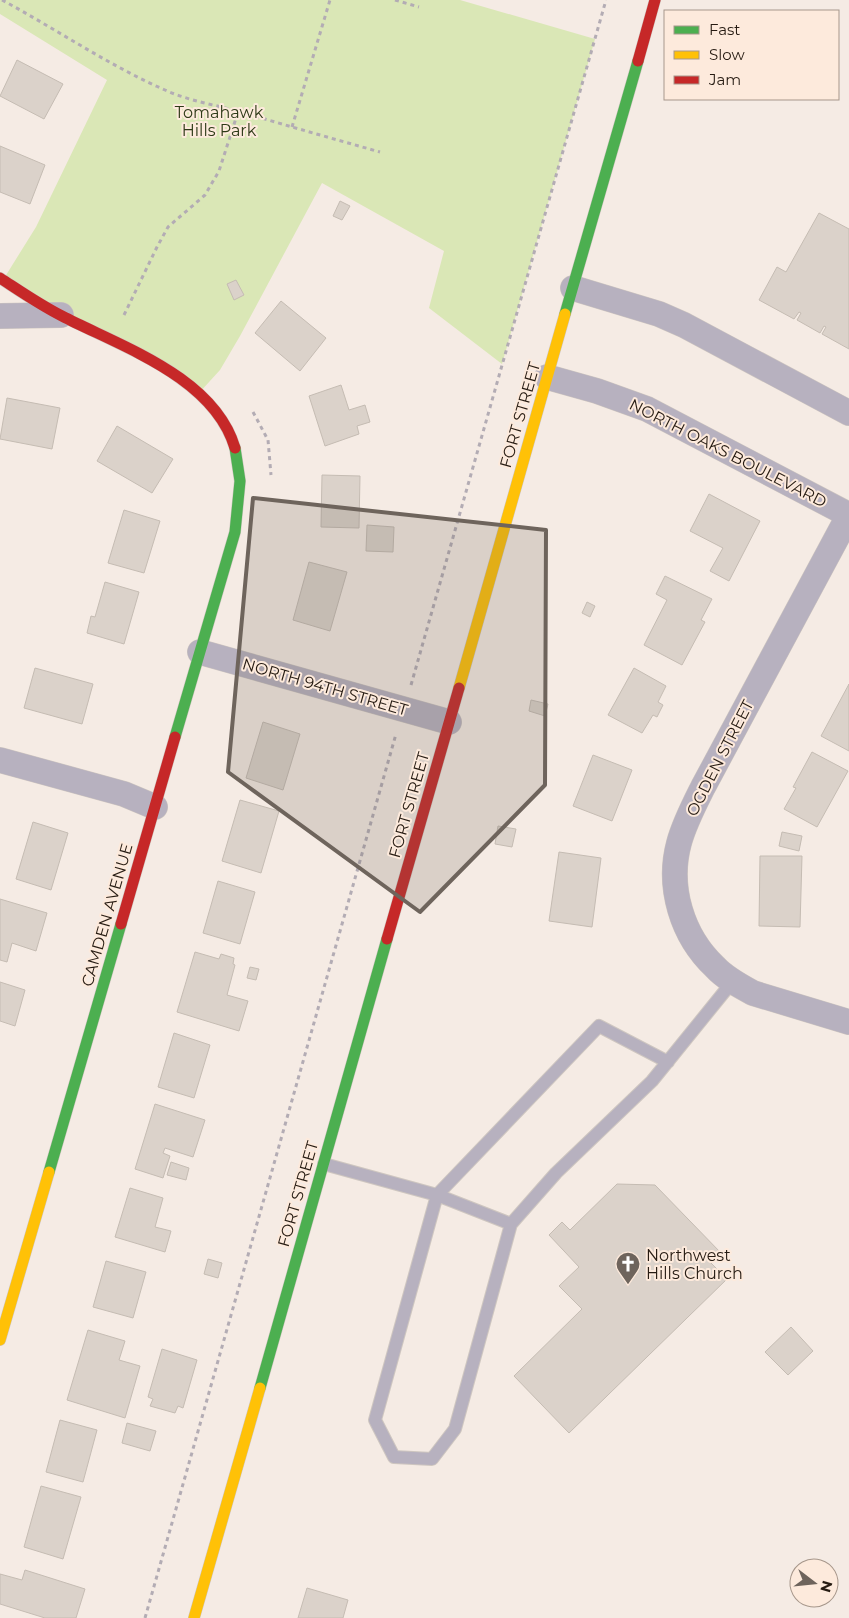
<svg xmlns="http://www.w3.org/2000/svg" width="849" height="1618" viewBox="0 0 849 1618" font-family="Montserrat,sans-serif">
<style>
.park{fill:#dae7b6}
.building{fill:#dbd2ca;stroke:#c5bcb3}
.lines{fill:none;stroke-linecap:round;stroke-linejoin:round}
.lane-casing{stroke:#cec6c0;stroke-width:14}
.street-casing{stroke:#cec6c0;stroke-width:26}
.fast-casing{stroke:#cec6c0;stroke-width:12}
.slow-casing{stroke:#cec6c0;stroke-width:12}
.jam-casing{stroke:#cec6c0;stroke-width:12}
.path{stroke:#b3acb4;stroke-width:3;stroke-dasharray:4 4;stroke-linecap:butt}
.lane{stroke:#b7b1bf;stroke-width:12}
.street{stroke:#b7b1bf;stroke-width:25}
.fast{stroke:#4caf50;stroke-width:11}
.slow{stroke:#ffc107;stroke-width:11}
.jam{stroke:#c62828;stroke-width:11}
.marked{fill:#6e645c;fill-opacity:0.2;stroke:#6e645c;stroke-width:4;stroke-linejoin:round}
.labels{text-anchor:middle;dominant-baseline:central;stroke-width:4;stroke-linejoin:round;paint-order:stroke}
.park-label{font-size:16px;fill:#2e3a17;stroke:#fdeadc}
.street-label{font-size:16px;fill:#261b12;stroke:#fdeadc}
.poi-label{font-size:16px;fill:#261b12;stroke:#fdeadc;text-anchor:start}
</style>
<rect width="100%" height="100%" fill="#f5ebe4"/>
<!-- park -->
<path class="park" d="M0,0h460l135,39 -93,325 -73,-56 15,-57 -122,-68 -82,153 -20,34 -21,23 -196,-113 33,-53 71,-147 -107,-66z"/>
<!-- building -->
<path class="building" d="M17,60l46,24 -19,35 -44,-23z
M0,146l45,19 -15,39 -30,-12z
M340,201l10,5 -8,14 -9,-4z
M819,213l30,16v120l-27,-15 4,-7 -2,-1 -4,7 -23,-13 4,-7 -2,-1 -5,7 -35,-19 18,-33 9,5z
M236,280l8,15 -10,5 -7,-16z
M281,301l45,37 -26,33 -45,-38z
M341,385l8,25 16,-5 5,17 -13,4 2,8 -34,12 -16,-50z
M7,398l53,10 -8,41 -52,-10z
M117,426l56,33 -21,34 -55,-32z
M322,475l38,1 -1,52 -38,-1z
M709,494l51,27 -31,60 -19,-10 13,-23 -33,-17z
M124,510l36,11 -16,52 -36,-10z
M367,525l27,2 -1,25 -27,-1z
M309,562l38,10 -17,59 -37,-11z
M665,576l47,23 -11,21 4,2 -23,43 -38,-20 23,-45 -11,-6z
M105,582l34,10 -15,52 -37,-11 4,-17 4,1z
M587,602l8,4 -5,11 -8,-4z
M35,668l58,16 -11,40 -58,-16z
M634,668l32,18 -8,16 5,3 -6,12 -4,-2 -11,18 -34,-18z
M849,684v67l-28,-15z
M531,700l17,4 -3,12 -16,-5z
M263,722l37,12 -17,56 -37,-12z
M812,752l36,19 -31,56 -33,-18 12,-21 -3,-1z
M593,755l39,15 -20,51 -39,-15z
M240,800l39,11 -18,62 -39,-12z
M33,822l35,11 -17,57 -35,-11z
M498,826l18,3 -4,18 -17,-3z
M782,832l20,4 -3,15 -20,-5z
M559,852l42,6 -9,69 -43,-6z
M760,856h42l-2,71 -41,-1z
M218,881l37,11 -15,52 -37,-11z
M0,899l47,14 -11,38 -24,-8 -5,19 -7,-2z
M195,952l24,7 2,-5 13,4 -1,6 2,1 -8,30 21,6 -9,30 -62,-19z
M250,967l9,2 -3,11 -9,-2z
M0,982l25,8 -10,36 -15,-5z
M174,1033l36,12 -16,53 -36,-11z
M155,1104l50,16 -12,37 -28,-9 -2,5 7,3 -7,22 -28,-9z
M171,1162l18,6 -3,12 -19,-5z
M617,1184l38,1 66,68 -10,10 16,16 -158,154 -55,-57 68,-67 -23,-23 20,-19 -30,-32 13,-13 8,8z
M130,1188l33,10 -8,29 16,4 -6,21 -50,-15z
M208,1259l14,4 -4,15 -14,-4z
M106,1261l40,11 -13,46 -40,-11z
M791,1327l22,24 -25,24 -23,-23z
M88,1330l37,11 -6,19 21,6 -15,52 -58,-18z
M162,1349l35,11 -14,48 -5,-2 -3,7 -25,-7 3,-7 -5,-2z
M60,1420l37,10 -14,52 -37,-10z
M127,1423l29,8 -6,20 -28,-8z
M41,1486l40,11 -18,62 -39,-12z
M25,1570l60,19 -9,29h-31l-45,-14v-30l22,6z
M307,1588l41,12 -5,18h-45z"/>
<g class="lines">
<defs>
<path id="lane" d="M324,1164l113,31 -62,225 19,37 38,2 23,-30 56,-205 45,-51 96,-92 81,-100
M511,1224l-74,-29 162,-169 69,36"/>
<path id="street" d="M573,288l86,26 25,11 165,88
M0,316l61,-1
M547,377l50,14 50,18 202,106
M849,515l-146,272c-9,18 -19,37 -24,56 -12,44 3,93 36,124 10,11 25,19 38,26l96,29
M200,652l249,70
M0,760l124,34 31,13"/>
<path id="fast" d="M565,314l73,-253
M175,737l60,-205 5,-51 -5,-33
M49,1172l72,-248
M260,1388l127,-449"/>
<path id="slow" d="M459,688l106,-374
M0,1340l49,-168
M194,1618l66,-230"/>
<path id="jam" d="M638,61l17,-61
M0,278c20,13 40,27 62,38 60,31 152,61 173,132
M121,924l54,-187
M387,939l72,-251"/>
</defs>
<!-- lane casing -->
<use href="#lane" class="lane-casing"/>
<!-- street casing -->
<use href="#street" class="street-casing"/>
<!-- fast casing -->
<use href="#fast" class="fast-casing"/>
<!-- slow casing -->
<use href="#slow" class="slow-casing"/>
<!-- jam casing -->
<use href="#jam" class="jam-casing"/>
<!-- path -->
<path class="path" d="M2,0c54,29 106,65 163,90 24,11 51,15 76,22 47,14 93,27 139,40
M395,0l24,7
M292,127l38,-127
M124,315l33,-68 11,-20 37,-32 14,-24 19,-59
M253,412l15,28 3,35
M411,685l195,-685
M145,1618l251,-884"/>
<!-- lane -->
<use href="#lane" class="lane"/>
<!-- street -->
<use href="#street" class="street"/>
<!-- fast -->
<use href="#fast" class="fast"/>
<!-- slow -->
<use href="#slow" class="slow"/>
<!-- jam -->
<use href="#jam" class="jam"/>
</g>
<!-- marked area -->
<path class="marked" d="M253,498l293,32 -1,255 -125,127 -192,-140z"/>
<!-- icons -->
<defs>
<symbol id="church-pin" viewBox="-11 -11 22 30"><path d="M0 17L-7.5 6A9.5 9.5 0 1 1 7.5 6Z" fill="#6e645c" stroke="#fdeadc"/><path d="M-1.2-6h2.4v3.5h3.3v2.4h-3.3V6h-2.4V-.1h-3.3v-2.4h3.3Z" fill="#fff"/></symbol>
</defs>
<g fill-rule="evenodd">
<use href="#church-pin" x="614" y="1250" width="28" height="38"/>
</g>
<g class="labels">
<!-- park labels -->
<g class="park-label">
<text x="219" y="112">Tomahawk<tspan x="219" dy="18">Hills Park</tspan></text>
</g>
<!-- street labels -->
<g class="street-label">
<text transform="translate(520 415) rotate(-74)">FORT STREET</text>
<text transform="translate(728 453) rotate(27)">NORTH OAKS BOULEVARD</text>
<text transform="translate(325 687) rotate(16)">NORTH 94TH STREET</text>
<text transform="translate(720 758) rotate(-63)">OGDEN STREET</text>
<text transform="translate(409 805) rotate(-74)">FORT STREET</text>
<text transform="translate(107 915) rotate(-74)">CAMDEN AVENUE</text>
<text transform="translate(298 1194) rotate(-74)">FORT STREET</text>
</g>
<!-- poi labels -->
<g class="poi-label">
<text x="646" y="1255">Northwest<tspan x="646" dy="18">Hills Church</tspan></text>
</g>
</g>
<!-- legend -->
<rect x="664" y="10" width="175" height="90" fill="#fdeadc" stroke="#a7978b"/>
<rect x="674" y="26" width="25" height="8" fill="#4caf50" stroke="#a7978b"/>
<text x="709" y="35" font-size="15" fill="#261b12">Fast</text>
<rect x="674" y="51" width="25" height="8" fill="#ffc107" stroke="#a7978b"/>
<text x="709" y="60" font-size="15" fill="#261b12">Slow</text>
<rect x="674" y="76" width="25" height="8" fill="#c62828" stroke="#a7978b"/>
<text x="709" y="85" font-size="15" fill="#261b12">Jam</text>
<!-- north arrow -->
<g transform="translate(814 1583) rotate(106)"><circle r="24" fill="#fdeadc" stroke="#a7978b"/>
<path d="M0-4L9 19L0 12L-9 19Z" fill="#6e645c"/>
<text y="-8" font-size="14" font-weight="bold" text-anchor="middle" fill="#261b12">N</text>
</g>
</svg>
